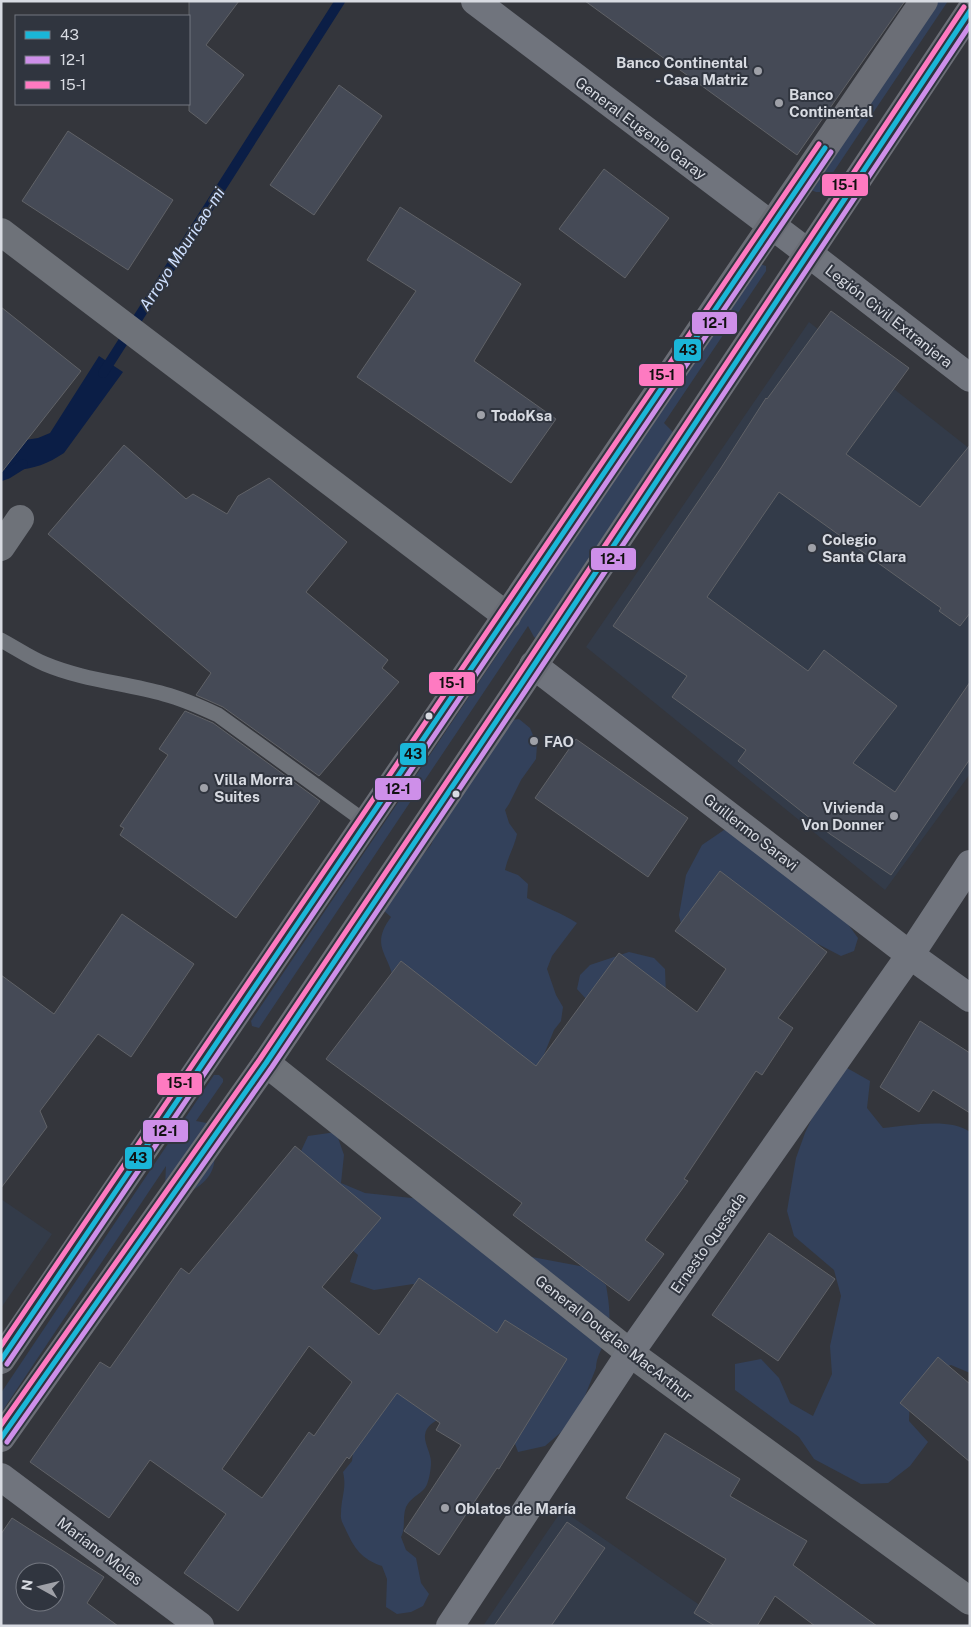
<svg xmlns="http://www.w3.org/2000/svg" width="971" height="1627" viewBox="0 0 971 1627" font-family="'Public Sans',sans-serif">
<style>
.built{fill:#333b49}
.green{fill:#33415b}
.water{fill:#0b1e46}
.lines{fill:none;stroke-linecap:round;stroke-linejoin:round}
.stream{stroke:#0b1e46;stroke-width:10}
.building{fill:#454a56;stroke:#606267;fill-rule:evenodd}
.lane{stroke:#6e7279;stroke-width:15}
.street{stroke:#6e7279;stroke-width:28}
.secondary{stroke:#70747d;stroke-width:28}
.highway{stroke:#6b6e76;stroke-width:28}
.bus-1-casing{stroke:#30353f;stroke-width:9}
.bus-2-casing{stroke:#30353f;stroke-width:9}
.bus-3-casing{stroke:#30353f;stroke-width:9}
.bus-1{stroke:#1ab6d8;stroke-width:5}
.bus-2{stroke:#ce8fe9;stroke-width:5}
.bus-3{stroke:#fe7ac1;stroke-width:5}
.poi-dot{fill:#9fa1a8;stroke:#30353f;stroke-width:2}
.bus-dot{fill:#d8dbe2;stroke:#30353f;stroke-width:2}
.labels{text-anchor:middle;dominant-baseline:central;stroke-width:4;stroke-linejoin:round;paint-order:stroke}
.poi-label{font-size:15px;font-weight:bold;fill:#d8dbe2;stroke:#30353f;text-anchor:start}
.street-label{font-size:15px;fill:#d8dbe2;stroke:#30353f}
.water-label{font-size:16px;font-style:italic;fill:#cfe0ff;stroke:#30353f}
.line-badge{stroke:#30353f;stroke-width:2}
.pale-badge-label{font-size:14px;text-anchor:middle;font-weight:bold;fill:#111}
</style>
<rect width="100%" height="100%" fill="#34363c"/>
<!-- built -->
<path class="built" d="M809,322l161,127v325l-85,116 -299,-243z
M1,1199l51,35 -51,74z
M562,1510l168,116h-247z"/>
<!-- green -->
<path class="green" d="M935,1h13l-128,191h-4l-5,-2z
M760,264l6,2v5l-102,152 10,10 -135,208 -5,-4 -6,-11 -269,402 -7,-2 -1,-5z
M519,719l11,9 7,17 -1,14 -15,21 -12,24 -4,6 4,13 8,11c-3,14 -9,22 -12,36l13,5 10,9 -1,14c17,9 35,15 50,25l-25,33 -5,13 9,26 7,12 -2,14 -7,9 -11,27 -7,12 -142,-88c-6,-29 -24,-35 -3,-64l-9,-8 30,-41 19,-23 18,-43 56,-81z
M724,830l14,1 104,85 16,22 -4,13 -13,5 -23,-12 -12,-4 -124,-11 -3,-14 7,-40 16,-30z
M629,952l25,6 11,11 1,27 -80,3 -9,-10 3,-14 10,-10z
M847,1068l23,13 -3,27 16,20c24,-2 67,-11 87,4v241l-19,-8 -26,8 -15,22 -1,26 19,21 -18,24 -22,17 -27,1 -47,-25 -15,-22 -64,-47v-26l26,-5 18,19 11,25 23,13 19,-42 -2,-28 11,-50 -7,-26 -40,-34 -7,-25 9,-53 9,-25 22,-47z
M214,1075h5l4,4v3l-27,39 16,3c4,35 9,52 -26,70l-21,-8 1,-20 -165,247v-20z
M336,1132l8,23 -3,28 24,10 56,6 29,-1 25,13 19,18 12,23 79,15 21,18c3,18 6,36 0,54 -4,10 -10,18 -10,29l-15,38 -15,22 -21,18 -27,6 -9,-25 -54,-111 -42,-32 -39,6 -24,-8 8,-27 -21,-18 -41,-75 12,-26z
M377,1382l67,35c-8,3 -18,8 -19,18 -1,8 6,18 6,27 0,7 -2,20 -6,26 -6,7 -15,10 -19,19 -4,10 0,21 -5,30l5,13 10,8 5,25 8,11 -6,12 -12,6 -14,2 -11,-7 1,-28 -5,-13c-21,-7 -28,-18 -37,-38 -2,-4 -5,-9 -4,-14 0,-17 6,-25 2,-42l9,-11 3,-28z"/>
<!-- water -->
<path class="water" d="M99,356l24,16 -59,81c-18,12 -37,19 -59,16l1,-6 13,-22 19,-3 12,-5z"/>
<g class="lines">
<!-- stream -->
<path class="stream" d="M103,373l237,-372
M1,476l6,-2 16,-10"/>
</g>
<!-- building -->
<path class="building" d="M189,1h50l-33,44 38,30 -38,49 -17,-13z
M585,1h320l-108,154z
M339,85l43,31 -68,99 -44,-30z
M68,131l105,69 -45,70 -106,-69z
M604,169l65,49 -44,60 -66,-49z
M400,207l121,77 -47,77 82,58 -45,64 -154,-106 59,-86 -49,-31z
M1,307l80,64 -80,102z
M831,311l78,57 -63,86 74,53 50,-62v168l-10,13 -21,-15 2,-3 -162,-116 -72,105 101,74 16,-21 73,56 -44,57 42,29 75,-110v77l-79,116 -61,-41 -92,-73 8,-11 -74,-53 15,-21 -74,-50 108,-158 45,-70 1,1z
M124,445l62,54 7,-5 34,20 11,-18 31,-18 78,64 -41,50 82,68 -6,8 17,14 -80,94 -96,-69 -27,-12 15,-22 -163,-139z
M185,711l28,12 107,78 -84,117 -116,-83 4,-7 -4,-2 48,-71 -9,-6z
M576,739l112,79 -40,59 -113,-79z
M720,871l107,81 -49,66 15,10 -31,47 -6,-4 -72,108 4,2 -43,59 19,14 -35,47 -116,-86 9,-12 -196,-144 75,-98 135,105 83,-113 78,59 29,-43 -51,-38z
M122,914l72,50 -63,93 -33,-23 -58,77 7,16 -46,61v-213l53,39z
M920,1021l50,32v60l-37,-23 -14,22 -39,-25z
M295,1146l86,72 -59,69 57,48 40,-57 78,55 8,-13 62,39 -68,110 -2,-1 -58,87 -35,-24 57,-86 -25,-15 4,-7 -43,-30 -48,66 -2,-2 -109,154 -54,-38 42,-59 -76,-54 -41,58 -79,-56 70,-100 10,6 71,-100 8,6zM309,1346l43,36 -38,54 -5,-4 -47,66 -40,-29z
M769,1233l66,46 -57,82 -66,-46z
M938,1357l32,27v78l-70,-59z
M665,1433l75,46 -10,17 77,45 -14,24 84,61h-62l-40,-30 -18,30h-42l-21,-13 32,-54 -100,-61z
M12,1518l92,59 -17,26 31,23h-117v-92zM25,1572h30v30h-30z
M567,1522l38,26 -54,78h-57z"/>
<g class="lines">
<!-- lane -->
<path class="lane" d="M1,640c15,8 29,18 44,24 38,16 80,19 119,30 19,5 37,13 54,21l149,108"/>
<!-- street -->
<path class="street" d="M1,232l506,384
M1,547l19,-28
M266,1063l364,290 340,248"/>
<!-- secondary -->
<path class="secondary" d="M475,1l320,242 175,135
M533,665l377,290 60,43
M1,1477l199,149
M450,1626l180,-273 280,-398 60,-91"/>
<!-- highway -->
<path class="highway" d="M1,1360l923,-1359
M1,1438l265,-375 254,-377 450,-675"/>
<defs>
<path id="bus-1" d="M1,1360l824,-1212
M1,1438l265,-375 254,-377 450,-675"/>
<path id="bus-2" d="M7,1364l824,-1212
M7,1442l265,-375 254,-377 444,-665"/>
<path id="bus-3" d="M1,1346l818,-1202
M1,1425l259,-366 254,-377 450,-675"/>
</defs>
<!-- bus-1 casing -->
<use href="#bus-1" class="bus-1-casing"/>
<!-- bus-2 casing -->
<use href="#bus-2" class="bus-2-casing"/>
<!-- bus-3 casing -->
<use href="#bus-3" class="bus-3-casing"/>
<!-- bus-1 -->
<use href="#bus-1" class="bus-1"/>
<!-- bus-2 -->
<use href="#bus-2" class="bus-2"/>
<!-- bus-3 -->
<use href="#bus-3" class="bus-3"/>
</g>
<!-- markers -->
<g class="poi-dot">
<circle cx="758" cy="71" r="5"/>
<circle cx="779" cy="103" r="5"/>
<circle cx="481" cy="415" r="5"/>
<circle cx="812" cy="548" r="5"/>
<circle cx="534" cy="741" r="5"/>
<circle cx="204" cy="788" r="5"/>
<circle cx="894" cy="816" r="5"/>
<circle cx="445" cy="1508" r="5"/>
</g>
<g class="bus-dot">
<circle cx="429" cy="716" r="4.5"/>
<circle cx="456" cy="794" r="4.5"/>
</g>
<g class="labels">
<!-- poi labels -->
<g class="poi-label">
<text x="748" y="62" text-anchor="end">Banco Continental<tspan x="748" dy="17">- Casa Matriz</tspan></text>
<text x="789" y="94">Banco<tspan x="789" dy="17">Continental</tspan></text>
<text x="491" y="415">TodoKsa</text>
<text x="822" y="539">Colegio<tspan x="822" dy="17">Santa Clara</tspan></text>
<text x="544" y="741">FAO</text>
<text x="214" y="779">Villa Morra<tspan x="214" dy="17">Suites</tspan></text>
<text x="884" y="807" text-anchor="end">Vivienda<tspan x="884" dy="17">Von Donner</tspan></text>
<text x="455" y="1508">Oblatos de María</text>
</g>
<!-- street labels -->
<g class="street-label">
<text transform="translate(641 128) rotate(37)">General Eugenio Garay</text>
<text transform="translate(889 316) rotate(38)">Legión Civil Extranjera</text>
<text transform="translate(751 832) rotate(38)">Guillermo Saravi</text>
<text transform="translate(708 1243) rotate(-55)">Ernesto Quesada</text>
<text transform="translate(614 1338) rotate(38)">General Douglas MacArthur</text>
<text transform="translate(100 1551) rotate(37)">Mariano Molas</text>
</g>
<!-- water labels -->
<g class="water-label">
<text transform="translate(182 249) rotate(-57)">Arroyo Mburicao-mi</text>
</g>
</g>
<g class="line-badge">
<rect x="821" y="173" width="48" height="24" rx="5" fill="#fe7ac1"/>
<rect x="691" y="311" width="47" height="24" rx="5" fill="#ce8fe9"/>
<rect x="673" y="338" width="29" height="24" rx="5" fill="#1ab6d8"/>
<rect x="638" y="363" width="47" height="24" rx="5" fill="#fe7ac1"/>
<rect x="590" y="547" width="47" height="24" rx="5" fill="#ce8fe9"/>
<rect x="428" y="671" width="48" height="24" rx="5" fill="#fe7ac1"/>
<rect x="399" y="742" width="28" height="24" rx="5" fill="#1ab6d8"/>
<rect x="374" y="777" width="48" height="24" rx="5" fill="#ce8fe9"/>
<rect x="156" y="1072" width="47" height="24" rx="5" fill="#fe7ac1"/>
<rect x="142" y="1119" width="47" height="24" rx="5" fill="#ce8fe9"/>
<rect x="124" y="1146" width="29" height="24" rx="5" fill="#1ab6d8"/>
</g>
<g class="pale-badge-label">
<text x="845" y="190">15-1</text>
<text x="715" y="328">12-1</text>
<text x="688" y="355">43</text>
<text x="662" y="380">15-1</text>
<text x="613" y="564">12-1</text>
<text x="452" y="688">15-1</text>
<text x="413" y="759">43</text>
<text x="398" y="794">12-1</text>
<text x="180" y="1088">15-1</text>
<text x="165" y="1136">12-1</text>
<text x="138" y="1163">43</text>
</g>
<!-- border -->
<rect width="971" height="1627" fill="none" stroke="#d8dbe2" stroke-width="5"/>
<!-- legend -->
<rect x="15" y="15" width="175" height="90" fill="#30353f" stroke="#737780"/>
<rect x="25" y="31" width="25" height="8" fill="#1ab6d8" stroke="#737780"/>
<text x="60" y="40" font-size="15" fill="#d8dbe2">43</text>
<rect x="25" y="56" width="25" height="8" fill="#ce8fe9" stroke="#737780"/>
<text x="60" y="65" font-size="15" fill="#d8dbe2">12-1</text>
<rect x="25" y="81" width="25" height="8" fill="#fe7ac1" stroke="#737780"/>
<text x="60" y="90" font-size="15" fill="#d8dbe2">15-1</text>
<!-- north arrow -->
<g transform="translate(40 1587) rotate(278)"><circle r="24" fill="#30353f" stroke="#737780"/>
<path d="M0-4L9 19L0 12L-9 19Z" fill="#9fa1a8"/>
<text y="-8" font-size="14" font-weight="bold" text-anchor="middle" fill="#d8dbe2">N</text>
</g>
</svg>
